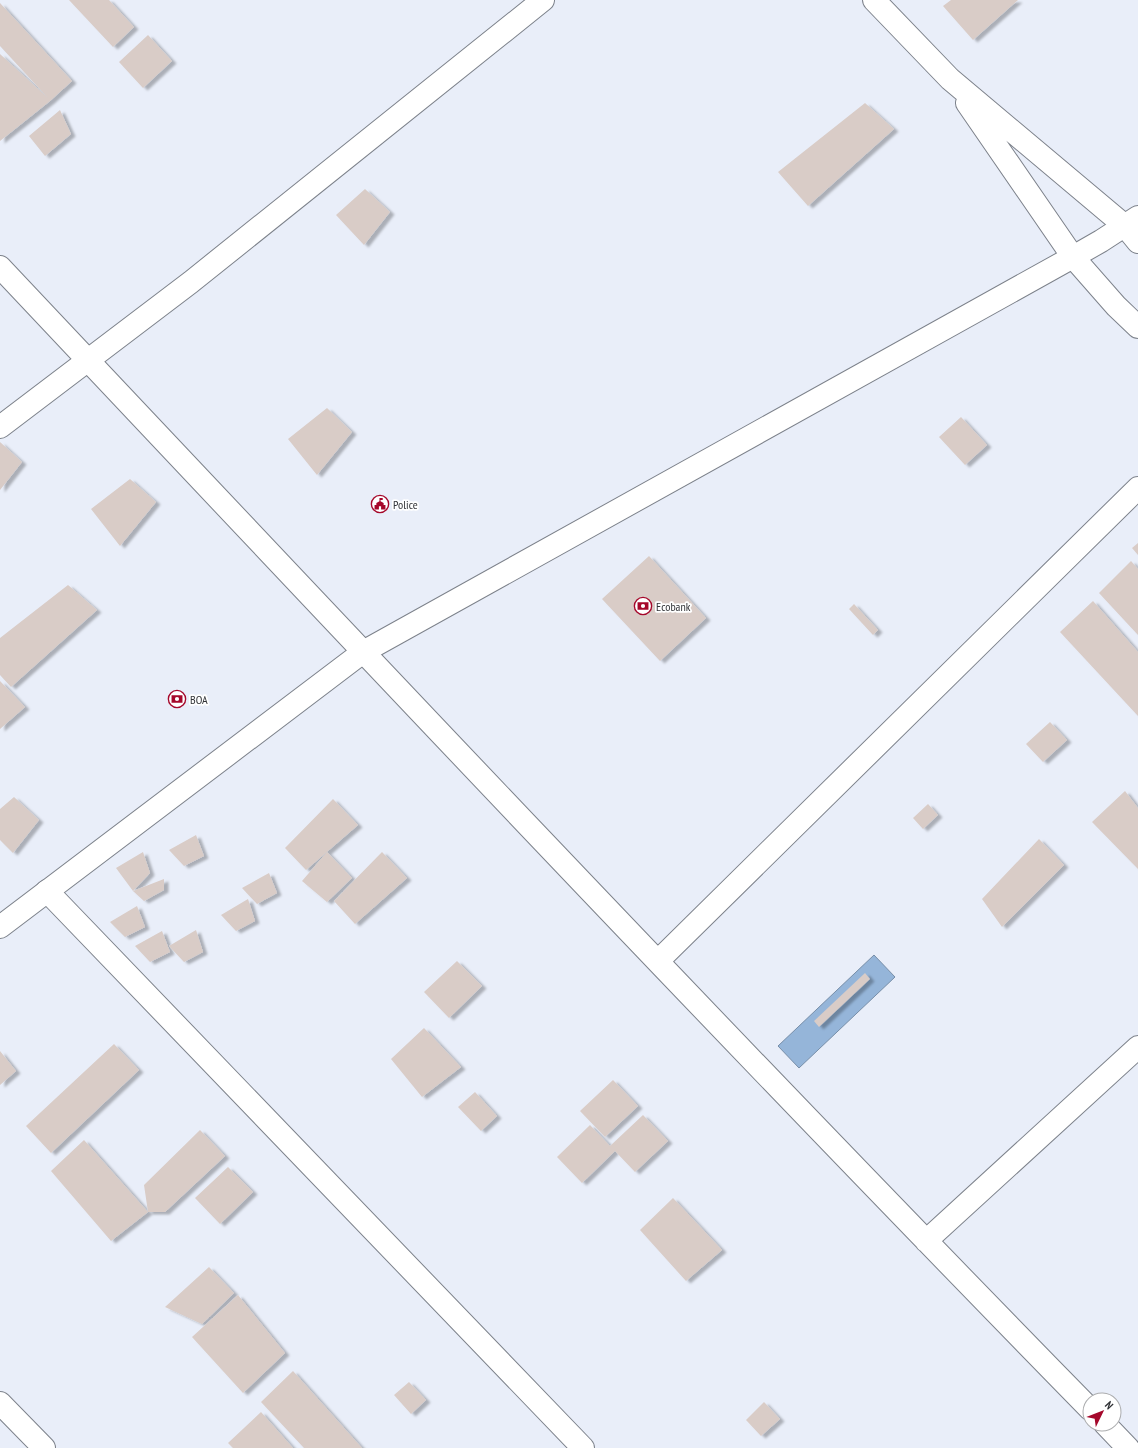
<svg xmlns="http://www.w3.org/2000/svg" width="1138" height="1448" viewBox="0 0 1138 1448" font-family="'PT Sans Narrow',sans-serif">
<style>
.water{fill:#95b5d9;stroke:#778ea8}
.building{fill:#d9ccc7;filter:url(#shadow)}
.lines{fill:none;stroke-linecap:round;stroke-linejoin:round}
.minor-casing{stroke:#7d828b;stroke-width:24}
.tertiary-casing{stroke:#7d828b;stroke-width:24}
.secondary-casing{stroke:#7d828b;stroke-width:24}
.minor{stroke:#fff;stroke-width:22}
.tertiary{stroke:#fff;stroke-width:22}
.secondary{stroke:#fff;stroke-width:22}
.labels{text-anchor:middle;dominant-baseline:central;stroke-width:3.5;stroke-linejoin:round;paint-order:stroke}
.poi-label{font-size:12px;fill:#303236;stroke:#fff;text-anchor:start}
</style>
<defs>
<filter id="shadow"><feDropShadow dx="4.5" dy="2.5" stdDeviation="1" flood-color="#0004"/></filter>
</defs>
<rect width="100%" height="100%" fill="#e9eef9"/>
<!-- water -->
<path class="water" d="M874,955l21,22 -96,91 -21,-22z"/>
<!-- building -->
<path class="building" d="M69,0h40l25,27 -21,20z
M951,0h67l-45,40 -30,-34z
M0,3l72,78 -22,20 -50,40v-87l48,44 -48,-52z
M148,35l24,26 -29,27 -24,-26z
M865,103l29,26 -86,77 -30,-34z
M60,110l11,24 -26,22 -16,-20z
M365,189l25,23 -26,33 -28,-30z
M327,408l25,24 -35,43 -29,-36z
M961,417l26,28 -22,20 -26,-28z
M0,442l22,20 -22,28z
M130,479l26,23 -36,44 -29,-37z
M1138,543v12l-6,-7z
M649,556l57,62 -46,43 -58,-62z
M1131,561l7,8v66l-39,-42z
M68,585l29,25 -86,77 -11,-12v-37z
M1093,601l45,51v64l-78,-84z
M854,604l24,26 -5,5 -24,-26z
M0,681l25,26 -25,22z
M1050,722l17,18 -24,22 -17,-18z
M1125,791l13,17v61l-46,-47z
M14,797l25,23 -26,33 -13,-13v-31z
M333,799l25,26 -52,45 -21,-22z
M928,804l10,11 -15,14 -10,-11z
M196,835l8,21 -20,10 -15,-16z
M1039,839l25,26 -62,62 -20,-28z
M143,852l7,21 -17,18 31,-12v11l-20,11 -11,-10 -17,-23z
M327,852l25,26 -25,24 -25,-21z
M382,852l25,26 -52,46 -21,-23z
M269,873l8,20 -20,11 -15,-16z
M248,899l7,22 -19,10 -15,-16z
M137,906l8,21 -20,10 -15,-15z
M196,930l7,22 -19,10 -15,-16z
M162,931l8,21 -20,10 -15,-16z
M457,961l25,25 -33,32 -25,-26z
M865,973l5,6 -51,48 -5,-6z
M424,1028l37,39 -39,30 -31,-38z
M114,1044l25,26 -88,83 -25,-27z
M0,1051l16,20 -16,14z
M613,1080l25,26 -33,31 -25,-26z
M475,1092l22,24 -16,15 -23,-24z
M643,1115l25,26 -33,31 -20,-21 -33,32 -25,-26 33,-32 20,21z
M200,1130l25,26 -60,56h-17l-4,-27z
M84,1140l64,72 -37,29 -60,-70z
M228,1167l25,25 -33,32 -25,-26z
M673,1198l49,52 -36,31 -46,-51z
M209,1267l25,26 -32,31 -37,-17z
M238,1295l47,58 -42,40 -51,-56z
M293,1371l69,77h-58l-43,-46z
M409,1382l17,18 -15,14 -17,-19z
M764,1402l16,17 -19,17 -15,-16z
M261,1412l32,36h-60l-5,-5z"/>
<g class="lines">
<defs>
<path id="minor" d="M0,267c361,383 722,766 1090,1142
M0,427l191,-145 352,-282
M47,891l536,557
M658,961l480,-473
M926,1241l212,-194
M0,1403l44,45
M1105,1424l23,24"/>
<path id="tertiary" d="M874,0l76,79 175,147 13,16
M967,103l106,154 43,49 22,21"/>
<path id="secondary" d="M0,927l363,-275 710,-395 28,-16 37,-24"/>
</defs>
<!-- minor casing -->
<use href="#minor" class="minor-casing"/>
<!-- tertiary casing -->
<use href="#tertiary" class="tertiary-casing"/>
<!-- secondary casing -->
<use href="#secondary" class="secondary-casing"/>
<!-- minor -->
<use href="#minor" class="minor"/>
<!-- tertiary -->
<use href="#tertiary" class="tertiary"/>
<!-- secondary -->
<use href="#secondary" class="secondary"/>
</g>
<!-- icons -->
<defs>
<symbol id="civic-ring" viewBox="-11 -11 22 22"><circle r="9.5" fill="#fff" stroke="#a5082b" stroke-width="1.5"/><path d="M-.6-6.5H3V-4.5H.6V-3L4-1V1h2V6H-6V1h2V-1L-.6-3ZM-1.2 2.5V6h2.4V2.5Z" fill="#a5082b"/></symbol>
<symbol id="bank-ring" viewBox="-11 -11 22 22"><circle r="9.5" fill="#fff" stroke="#a5082b" stroke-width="1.5"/><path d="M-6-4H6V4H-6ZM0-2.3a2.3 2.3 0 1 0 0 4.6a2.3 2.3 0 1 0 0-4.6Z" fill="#a5082b"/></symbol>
</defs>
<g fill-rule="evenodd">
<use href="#civic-ring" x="370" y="494" width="20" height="20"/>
<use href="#bank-ring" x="633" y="596" width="20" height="20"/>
<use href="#bank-ring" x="167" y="689" width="20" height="20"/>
</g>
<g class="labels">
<!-- poi labels -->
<g class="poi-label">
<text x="393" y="504">Police</text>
<text x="656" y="606">Ecobank</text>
<text x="190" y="699">BOA</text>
</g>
</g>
<!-- north arrow -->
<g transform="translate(1102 1412) rotate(47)"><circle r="19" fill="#ffffff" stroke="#acadaf"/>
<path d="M0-3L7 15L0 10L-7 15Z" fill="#a5082b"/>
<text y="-6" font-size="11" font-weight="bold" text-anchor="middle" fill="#303236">N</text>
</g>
</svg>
